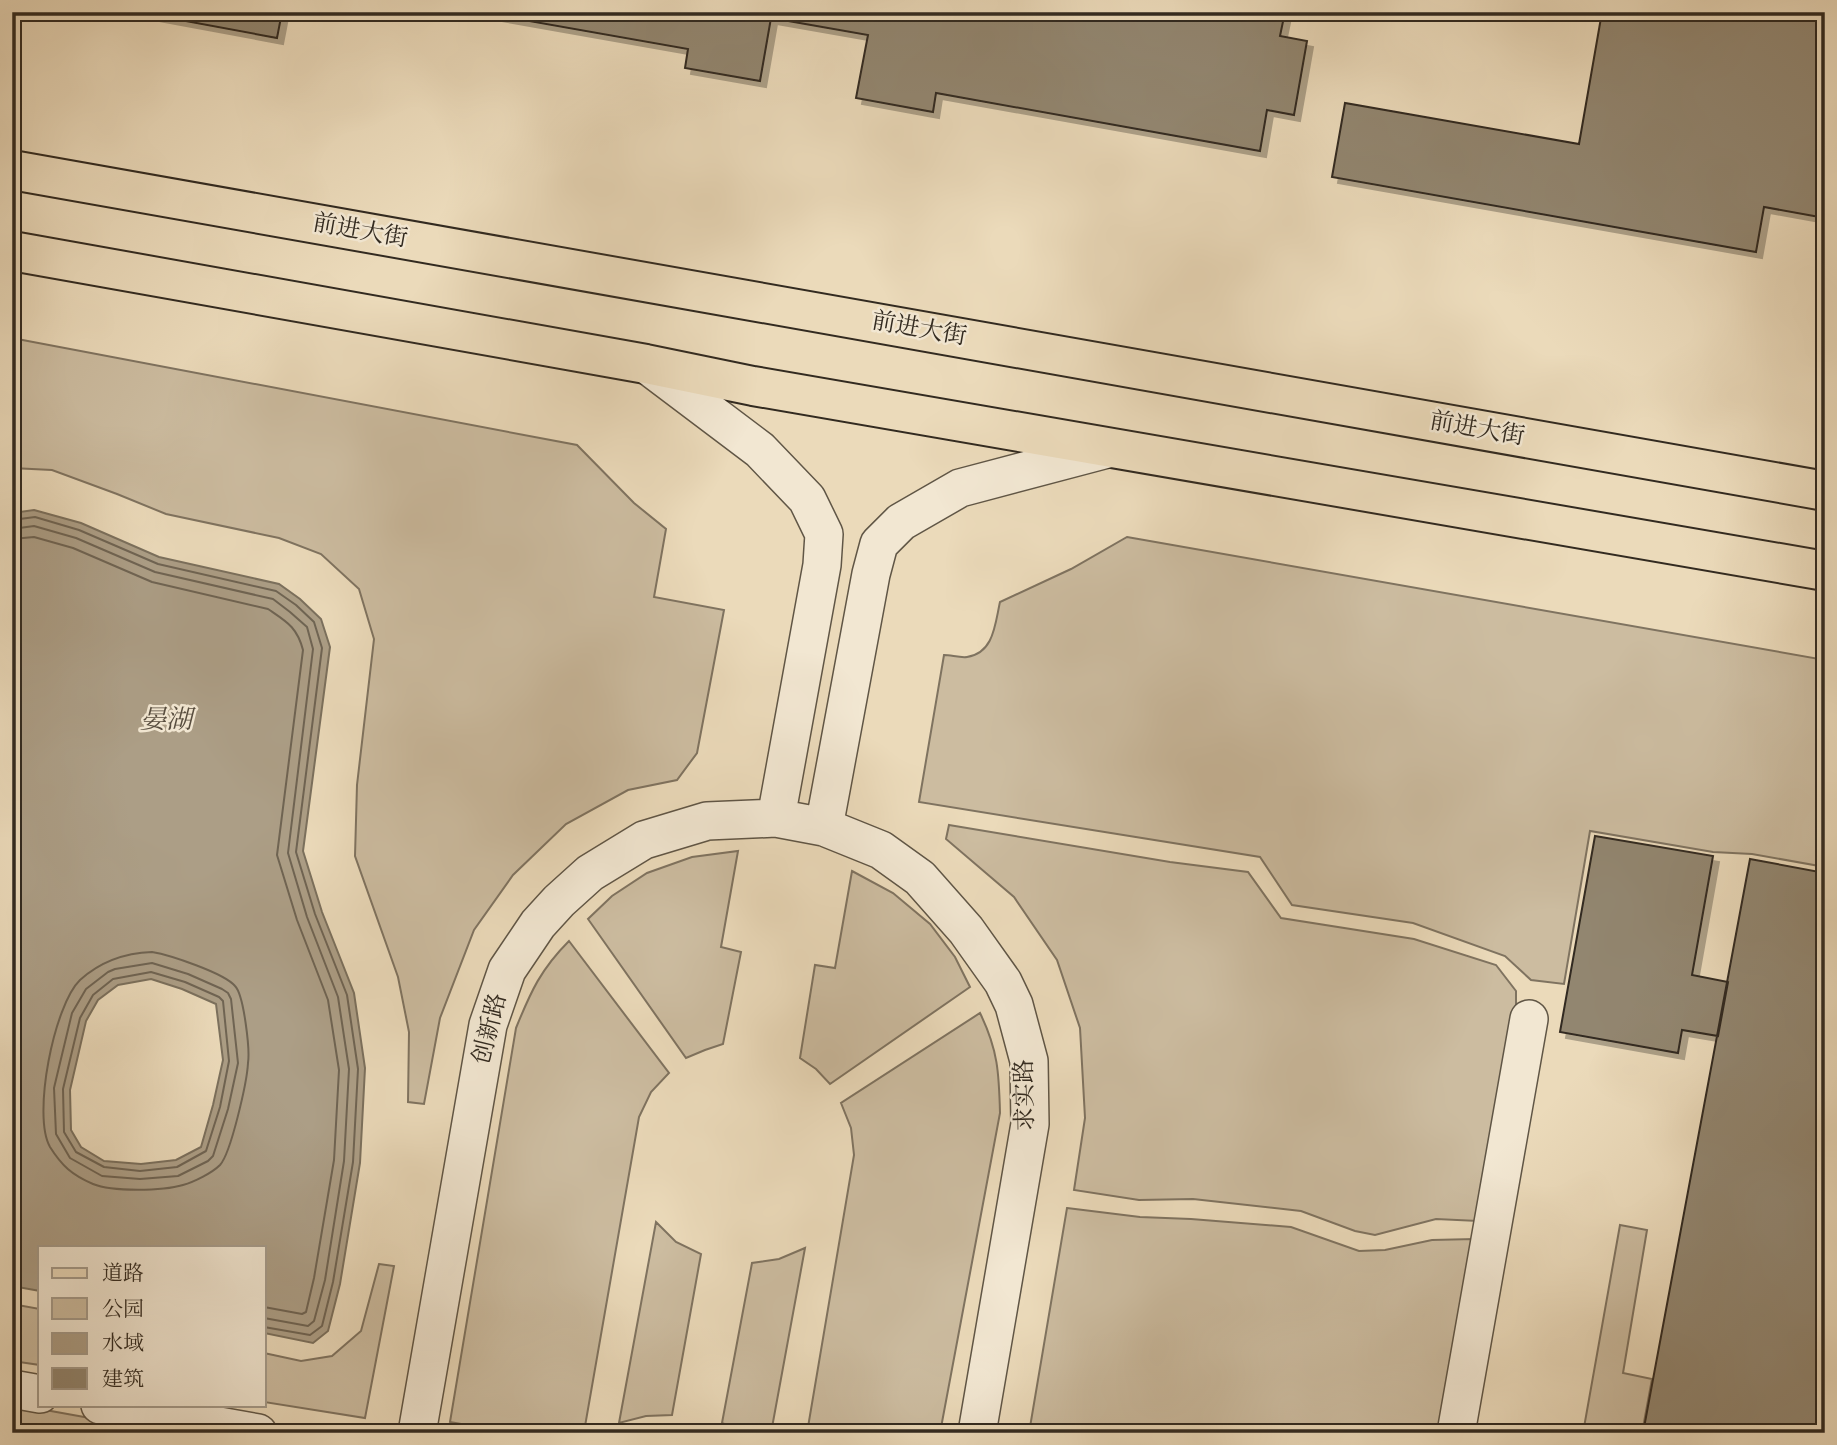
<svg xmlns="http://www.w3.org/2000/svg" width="1837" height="1445" viewBox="0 0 1837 1445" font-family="Vollkorn,'Noto Serif SC',serif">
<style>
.green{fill:#ccbca0;stroke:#7f7360;stroke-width:2}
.water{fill:#ac9e86;stroke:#7b705d;stroke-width:2;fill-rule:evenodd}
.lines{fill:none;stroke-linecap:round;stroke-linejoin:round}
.shore{stroke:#6f6453;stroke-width:2}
.building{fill:#928670;stroke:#322a20;stroke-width:2;filter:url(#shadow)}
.minor-casing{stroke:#605646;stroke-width:40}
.major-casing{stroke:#322a20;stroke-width:42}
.minor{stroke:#f2e7d2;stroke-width:37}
.major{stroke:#ebdaba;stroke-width:38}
.labels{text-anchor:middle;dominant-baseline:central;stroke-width:5;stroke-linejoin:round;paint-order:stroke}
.street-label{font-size:24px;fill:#322a20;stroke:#f2e7d2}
.water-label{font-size:26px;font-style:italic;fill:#574d3f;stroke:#f2e7d2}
</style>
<defs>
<filter id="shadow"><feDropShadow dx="6" dy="6" stdDeviation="0" flood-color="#0004"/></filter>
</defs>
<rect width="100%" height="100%" fill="#ebdaba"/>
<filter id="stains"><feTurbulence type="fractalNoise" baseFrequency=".00286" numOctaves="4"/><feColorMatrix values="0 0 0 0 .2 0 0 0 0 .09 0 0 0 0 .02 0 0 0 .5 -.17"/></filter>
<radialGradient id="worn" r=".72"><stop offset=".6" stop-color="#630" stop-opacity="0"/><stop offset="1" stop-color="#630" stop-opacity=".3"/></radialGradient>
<!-- green -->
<path class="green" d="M12,338l565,107 57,58 32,26 -12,68 70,13 -27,143 -20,27 -49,10 -62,34 -53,51 -39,55 -34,88 -16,86 -16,-2 1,-70 -11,-55 -43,-121 2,-71 17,-146 -15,-50 -38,-35 -42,-16 -113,-24 -49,-20 -65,-24 -40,-2z
M1127,537l698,123v207l-73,-13 -39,-2 -123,-21 -26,153 -33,-4 -26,-24 -92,-33 -121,-18 -32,-48 -341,-55 25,-147c7,0 16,3 23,2 27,-4 28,-33 33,-55l71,-33z
M949,825l221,37 78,10 33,46 133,21 82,26 20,26v24l-38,206 -42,-2 -61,16 -20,-4 -54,-20 -108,-12 -54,1 -65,-10 11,-72 -5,-90 -23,-68 -43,-63 -68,-58z
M738,851l-17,96 20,5 -18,92 -18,6 -19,8 -98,-139 24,-23 35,-23 45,-16z
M852,871l41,22 37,31 25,33 15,30 -140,97 -14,-15 -16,-11 15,-93 20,3z
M569,941l100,132 -18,19 -12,25 -55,315 -73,1 -61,-11 66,-394c15,-37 25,-59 53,-87z
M980,1013c18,37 19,60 20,100l-60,320h-133l47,-278 -3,-27 -10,-25z
M1067,1208l73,9 51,2 100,8 68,24 26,-1 47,-10 42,-1 -35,194h-410z
M656,1222l20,20 25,12 -29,161 -26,1 -27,7z
M1620,1225l27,5 -24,143 29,6 -10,54h-59z
M805,1248l-34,185h-26l-23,-10 30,-160 27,-4z
M379,1264l15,2 -29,152 -101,-16v-49l37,8 31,-5 29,-25z
M12,1304l28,5v56l-28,-4z
M12,1404l161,29h-161z"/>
<!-- water -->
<path class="water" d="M34,510l47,13 78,34 120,27 21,15 21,20 9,28 -27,204 19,61 32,81 11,75 -5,95 -20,121 -12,47 -15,12 -49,-10v-86h-224v44l-28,-5v-773zM151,979l31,10 34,15 7,56 -10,45 -12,42 -25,13 -35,4 -37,-3 -23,-14 -10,-17 -1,-40 16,-69 12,-21 20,-15z"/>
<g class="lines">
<!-- shore -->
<path class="shore" d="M12,520l23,-3 44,13 79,34 118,27 20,14 18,17 8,26 -26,204 19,62 32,81 11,74 -5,93 -20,120 -11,44 -12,9 -46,-8
M12,529l22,-3 42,12 79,34 118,27 17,13 17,15 6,22 -25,204 19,64 31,80 11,72 -5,92 -19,119 -11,41 -6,5 -44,-8
M12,539l22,-2 39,11 79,34 116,27c19,13 29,18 35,41l-26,205 20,65 31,80 11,70 -5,90 -20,118 -8,34 -4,2 -38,-7
M152,952c18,3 72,21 83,34 9,9 15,64 13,77 -1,19 -17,90 -28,102 -8,8 -26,17 -37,20 -20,6 -71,7 -90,-1 -21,-9 -31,-18 -43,-37 -18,-31 4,-142 30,-167 21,-19 44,-27 72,-28z
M152,963l36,11 34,15 6,4 3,6 7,64 -10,46 -15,47 -5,5 -30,15 -38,3 -38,-3 -32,-18 -14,-24 -2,-46 18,-75 14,-24 22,-17 7,-3z
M151,972l34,10 34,15 4,4 6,60 -9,46 -14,44 -29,16 -37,4 -36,-4 -28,-15 -12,-20 -1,-43 17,-71 13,-23 20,-16z"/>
</g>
<!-- building -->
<path class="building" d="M137,12h145l-5,26z
M479,12h806l-5,24 27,5 -13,74 -27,-5 -7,41 -324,-58 -3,19 -77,-14 12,-63 -97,-17 -11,63 -75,-13 3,-19z
M1602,12h197l-1,4 27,5v197l-61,-11 -8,45 -424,-75 13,-74 234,41z
M1595,836l118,20 -21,119 36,7 -10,54 -36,-6 -4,23 -118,-21z
M1750,859l75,14v560h-182z"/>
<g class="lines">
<defs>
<path id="minor" d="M646,364l114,86 47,49 17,35 -2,31 -46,253
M824,827l47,-253 8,-30 22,-22 59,-34 151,-40
M12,1389l28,5
M100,1405l158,28
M417,1433l71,-408 19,-55 31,-46 21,-23 31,-28 54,-33 63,-19 69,-3 48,9 57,23 39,28 46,52 37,52 11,23 15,56 1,63 -53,309
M1456,1433l73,-414"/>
<path id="major" d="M12,170l1813,321
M12,251l634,113 107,22 1072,185"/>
</defs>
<!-- minor casing -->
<use href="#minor" class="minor-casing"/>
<!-- major casing -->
<use href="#major" class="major-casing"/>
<!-- minor -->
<use href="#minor" class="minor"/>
<!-- major -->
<use href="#major" class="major"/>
</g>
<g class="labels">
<!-- street labels -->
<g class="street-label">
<text transform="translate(360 232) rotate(10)">前进大街</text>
<text transform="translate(919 330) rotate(10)">前进大街</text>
<text transform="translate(1477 430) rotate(10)">前进大街</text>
<text transform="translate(491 1029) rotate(-76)">创新路</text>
<text transform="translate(1026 1095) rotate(-91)">求实路</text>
</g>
<!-- water labels -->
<g class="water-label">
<text x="166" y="721">晏湖</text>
</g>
</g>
<!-- margin -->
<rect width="1837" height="1445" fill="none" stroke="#ebdaba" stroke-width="42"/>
<rect x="14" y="14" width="1809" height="1417" fill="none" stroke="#322a20" stroke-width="3.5"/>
<rect x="21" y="21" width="1795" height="1403" fill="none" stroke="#322a20" stroke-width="2"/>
<!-- legend -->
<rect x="38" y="1246" width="228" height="161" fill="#f2e7d2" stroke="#a59b8b" stroke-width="2"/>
<rect x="52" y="1268" width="35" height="10" fill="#ebdaba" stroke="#a59b8b" stroke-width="2"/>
<text x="102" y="1280" font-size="21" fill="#322a20">道路</text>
<rect x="52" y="1298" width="35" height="21" fill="#ccbca0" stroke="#a59b8b" stroke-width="2"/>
<text x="102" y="1316" font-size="21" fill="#322a20">公园</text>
<rect x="52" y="1333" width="35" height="21" fill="#ac9e86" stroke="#a59b8b" stroke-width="2"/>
<text x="102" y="1350" font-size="21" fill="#322a20">水域</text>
<rect x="52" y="1368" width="35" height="21" fill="#928670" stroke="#a59b8b" stroke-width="2"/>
<text x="102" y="1386" font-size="21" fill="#322a20">建筑</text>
<rect width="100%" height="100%" filter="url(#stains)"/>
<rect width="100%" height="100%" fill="url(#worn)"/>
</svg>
